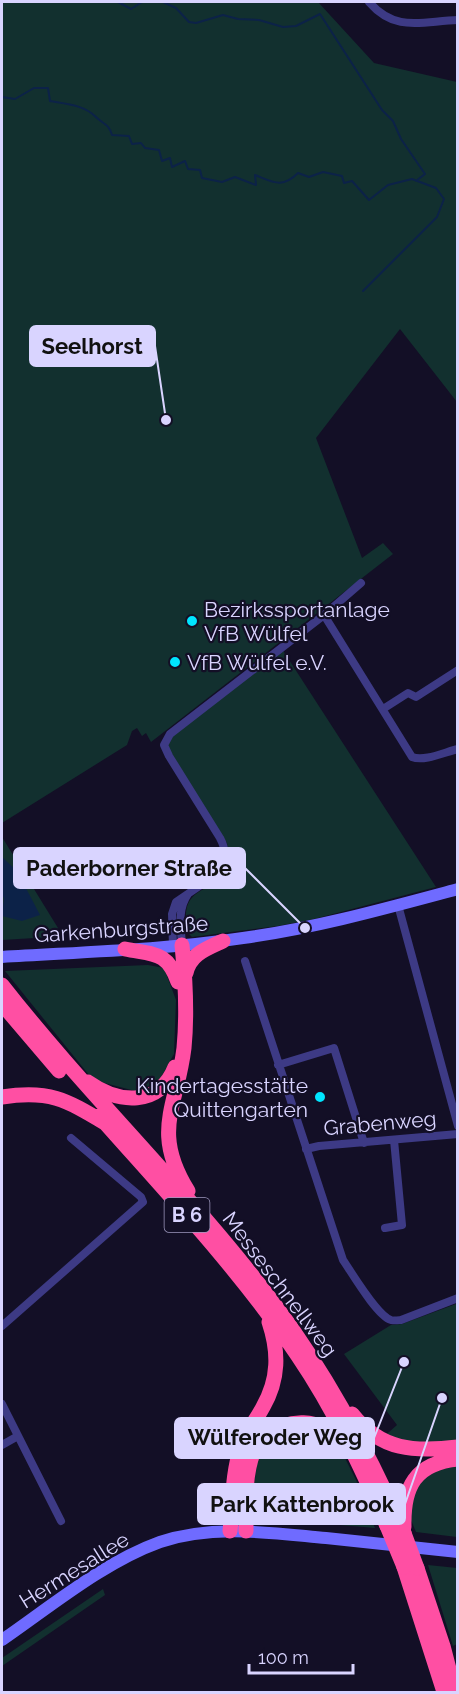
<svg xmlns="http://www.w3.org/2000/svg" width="459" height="1694" viewBox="0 0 459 1694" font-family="Raleway,sans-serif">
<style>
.green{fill:#12302f}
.water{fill:#0c2248}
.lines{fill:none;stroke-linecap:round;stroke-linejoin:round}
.stream{stroke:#0c2248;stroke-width:2}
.street{stroke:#3d3a85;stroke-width:8}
.secondary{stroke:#6f6bff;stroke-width:12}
.highway{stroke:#ff4fa3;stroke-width:15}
.highway-bridge{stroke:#ff4fa3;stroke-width:15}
.poi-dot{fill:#00e5ff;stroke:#130f26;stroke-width:2}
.labels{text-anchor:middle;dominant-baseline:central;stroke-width:4.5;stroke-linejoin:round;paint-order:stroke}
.shield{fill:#130f26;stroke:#9e99be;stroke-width:1.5}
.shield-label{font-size:20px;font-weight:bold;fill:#d9d4ff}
.poi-label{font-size:21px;fill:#d9d4ff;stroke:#130f26;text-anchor:start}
.street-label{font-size:21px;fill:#d9d4ff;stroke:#130f26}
.leader{fill:none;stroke:#d9d4ff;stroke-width:2}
.callout-dot{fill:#d9d4ff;stroke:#130f26;stroke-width:2}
.callout{fill:#d9d4ff;stroke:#d9d4ff;stroke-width:2}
.callout-label{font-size:22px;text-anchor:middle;font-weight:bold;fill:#111}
</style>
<rect width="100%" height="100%" fill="#130f26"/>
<!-- green -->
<path class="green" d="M2,2h316l56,61 83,19v320l-57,-73 -84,109 46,120 21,-15 10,11 -242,188 -5,-9 -4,3 -5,-8 -5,3 -5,14 -125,78z
M282,649l154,238 -122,32 -36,7 -86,11c-6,-5 -6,-10 -6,-17 -2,-34 26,-26 38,-49 5,-9 5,-18 3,-28l-57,-91 -2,-7 5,-10z
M2,837l56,91 -7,9 -49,3z
M148,965l16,3 12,32 -2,54 -14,25 -21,13 -46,-12 -88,-109z
M456,1304l2,5 -1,138 -76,-8 16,-14 -53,-71 47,-29 11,-1z
M308,1427l32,21 16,32 19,48 -116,-10 -4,-5 -3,-12 6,-45 14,-20z
M457,1466v71l-41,-5 -5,-12 -2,-15 8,-21 19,-14z
M428,1565l29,3v76l-4,2z
M103,1589l2,6 -103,71v-8z"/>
<!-- water -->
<path class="water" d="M2,857l15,14 23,44 -18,6 -20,-5 2,-18 -2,-2z"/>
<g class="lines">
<!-- stream -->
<path class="stream" d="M118,2l13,7 11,-7
M163,2l13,6 13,14 7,1 27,-8 15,4 21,1 24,7 13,-1 24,-12 62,96 11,11 8,18 24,35 -9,7
M2,97l13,2 19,-11h14l2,13c17,3 34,4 46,16 7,7 13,7 16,18l17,1 3,8 9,-1 4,5 14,2 3,11 8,-3 2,9 13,-6 3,8 12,1 2,8 20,4 13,-5 21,8 -1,-10c18,7 27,14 43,-2l11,4 14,-5 19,4 2,7 8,-2 17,19 19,-15 24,-6 24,9 8,11 -7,18 -74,74"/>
<!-- street -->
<path class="street" d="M369,2c27,31 53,19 89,18
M324,615l88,142c12,5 33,-5 46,-8
M383,709l25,-16 8,4 42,-27
M398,905l60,221
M182,945c-1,-18 -5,-35 6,-51
M173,946l-1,-32 4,-12 41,-28c10,-12 10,-23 3,-36l-51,-82 -5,-11 6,-11 154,-119 37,-32
M245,961l98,299c9,13 34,56 48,60 1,1 9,0 10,0l57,-22
M278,1065l56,-17 30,95
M306,1149l13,-3 139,-12
M385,1228l17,-3 -8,-85
M2,1326l141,-124 -2,-5 -70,-59
M2,1404l59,117
M2,1445l16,-9"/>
<!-- secondary -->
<path class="secondary" d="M2,957c80,-5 161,-7 241,-19 73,-10 144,-30 215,-49
M2,1640c48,-33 102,-78 158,-98 54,-18 111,-9 166,-4 44,5 88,9 132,14"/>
<!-- highway -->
<path class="highway" d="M182,945c3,30 5,73 2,103 -7,59 -33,83 4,143
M125,949c29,6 42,2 53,33
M186,973c4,-19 20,-24 37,-32
M2,985c86,110 189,208 273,320 52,70 94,148 129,228
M2,1004l57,67
M88,1082c31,22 71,25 87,-15
M2,1097c47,-7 63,2 103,26
M99,1116c69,78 140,153 199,240 36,53 63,111 89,170
M352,1414c29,37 63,38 106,33
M404,1527c-1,-40 11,-64 54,-68
M230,1531c3,-28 2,-57 11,-83 5,-15 15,-28 22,-41 16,-28 16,-55 6,-85
M246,1531c0,-25 -2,-54 7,-78 11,-26 46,-38 70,-25 10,6 17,15 24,23
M404,1567l40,125
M417,1568l26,78 12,46"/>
<!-- highway-bridge -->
<path class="highway-bridge" d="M387,1526l17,41
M404,1533l13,35"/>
</g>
<!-- markers -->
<g class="poi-dot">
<circle cx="192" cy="621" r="6"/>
<circle cx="175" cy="662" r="6"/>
<circle cx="320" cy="1097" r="6"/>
</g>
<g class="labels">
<!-- shield labels -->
<rect class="shield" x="164.5" y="1198" width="45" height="34" rx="4.5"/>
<g class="shield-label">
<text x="187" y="1215">B 6</text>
</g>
<!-- poi labels -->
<g class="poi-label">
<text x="204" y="609">Bezirkssportanlage<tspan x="204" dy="24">VfB Wülfel</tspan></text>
<text x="187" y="662">VfB Wülfel e.V.</text>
<text x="308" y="1085" text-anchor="end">Kindertagesstätte<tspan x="308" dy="24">Quittengarten</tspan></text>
</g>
<!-- street labels -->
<g class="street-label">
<text transform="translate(121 929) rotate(-4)">Garkenburgstraße</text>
<text transform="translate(380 1123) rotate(-5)">Grabenweg</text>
<text transform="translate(280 1284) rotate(53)">Messeschnellweg</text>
<text transform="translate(74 1570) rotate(-32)">Hermesallee</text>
</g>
</g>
<!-- callouts -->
<path class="leader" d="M166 420L155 346M305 928L245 868M404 1362L374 1438M442 1398L405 1504"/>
<g class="callout-dot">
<circle cx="166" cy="420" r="6"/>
<circle cx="305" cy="928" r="6"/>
<circle cx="404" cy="1362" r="6"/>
<circle cx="442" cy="1398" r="6"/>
</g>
<g class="callout">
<rect x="30" y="326" width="125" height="40" rx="6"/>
<rect x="14" y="848" width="231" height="40" rx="6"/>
<rect x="175" y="1418" width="199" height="40" rx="6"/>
<rect x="198" y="1484" width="207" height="40" rx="6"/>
</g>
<g class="callout-label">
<text x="92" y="354">Seelhorst</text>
<text x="129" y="876">Paderborner Straße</text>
<text x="275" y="1445">Wülferoder Weg</text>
<text x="302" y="1512">Park Kattenbrook</text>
</g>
<!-- border -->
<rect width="459" height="1694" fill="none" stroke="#d9d4ff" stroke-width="6"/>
<!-- scale -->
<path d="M249 1664v9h104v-9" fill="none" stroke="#d9d4ff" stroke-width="3"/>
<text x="258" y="1664" font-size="18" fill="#d9d4ff" stroke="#130f26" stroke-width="4.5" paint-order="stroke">100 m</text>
</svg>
